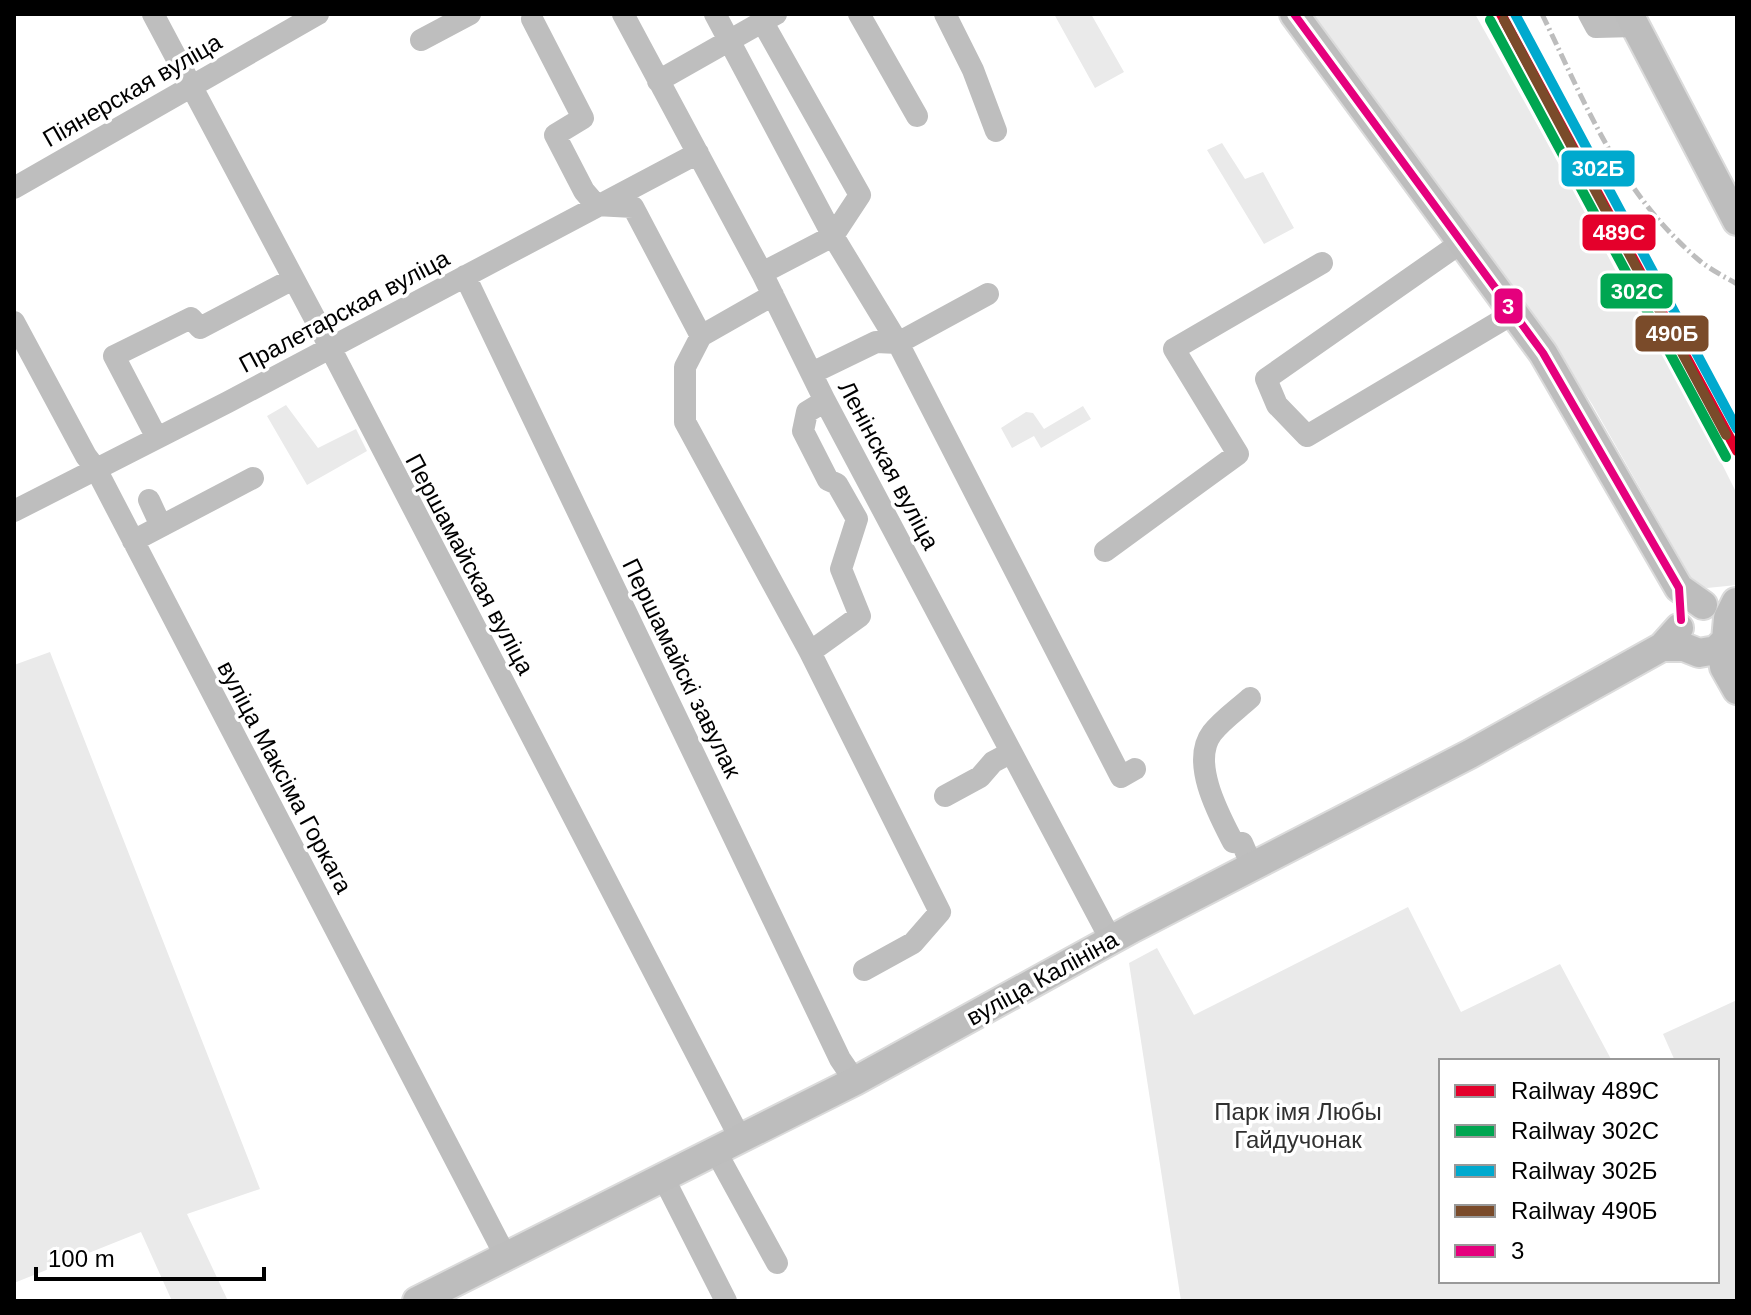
<svg xmlns="http://www.w3.org/2000/svg" width="1751" height="1315" viewBox="0 0 1751 1315" font-family="Helvetica,sans-serif">
<style>
.green{fill:#eaeaea}
.lines{fill:none;stroke-linecap:round;stroke-linejoin:round}
.major-casing{stroke:#dbdbdb;stroke-width:32}
.minor{stroke:#bebebe;stroke-width:22}
.major{stroke:#bdbdbd;stroke-width:28}
.rail{stroke:#bdbdbd;stroke-width:5;stroke-dasharray:12 4 2 4;stroke-linecap:butt}
.bus-1-casing{stroke:#fff;stroke-width:14}
.bus-1{stroke:#e5007d;stroke-width:8}
.rail-1-casing{stroke:#fff;stroke-width:16}
.rail-2-casing{stroke:#fff;stroke-width:16}
.rail-3-casing{stroke:#fff;stroke-width:16}
.rail-4-casing{stroke:#fff;stroke-width:16}
.rail-1{stroke:#e4002b;stroke-width:10}
.rail-2{stroke:#00a651;stroke-width:10}
.rail-3{stroke:#00a9ce;stroke-width:10}
.rail-4{stroke:#7a4b2a;stroke-width:10}
.labels{text-anchor:middle;dominant-baseline:central;stroke-width:7;stroke-linejoin:round;paint-order:stroke}
.street-label{font-size:24px;fill:#000;stroke:#fff}
.park-label{font-size:24px;fill:#303030;stroke:#fff}
.line-badge{stroke:#fff;stroke-width:3}
.badge-label{font-size:22px;text-anchor:middle;font-weight:bold;fill:#fff}
</style>
<rect width="100%" height="100%" fill="#fff"/>
<!-- green -->
<path class="green" d="M1054,14h37l33,58 -29,16z
M1308,14h167l85,151 70,133 69,120 38,76v91l-30,3 -13,-5 -102,-179 -60,-90 -45,-57z
M1222,143l23,36 18,-7 31,56 -30,16 -57,-94z
M286,405l32,43 38,-19 11,22 -60,34 -40,-69z
M1083,406l8,13 -50,29 -7,-12 -22,12 -11,-20 25,-16 7,1 11,16z
M50,652l210,537 -73,25 41,87h-56l-31,-69 -127,51v-618z
M1408,907l53,105 99,-48 52,97h-171v220h276v-220h-42l-12,-27 74,-34v301h-556l-52,-338 28,-15 37,67z"/>
<g class="lines">
<defs>
<path id="major" d="M1294,14l249,339 136,235 24,17
M1629,14l108,207
M1722,646l2,21 13,23
M1662,647h22l15,6 17,-3 10,-10 2,-22 8,-16
M417,1301l438,-220 278,-153 337,-174 192,-107 17,-19"/>
</defs>
<!-- major casing -->
<use href="#major" class="major-casing"/>
<!-- minor -->
<path class="minor" d="M153,14l169,318 418,806
M623,14l139,259 63,128 286,539
M715,14l118,222 65,107 90,-49
M859,14l58,102
M945,14l28,56 23,61
M1589,14l7,13 39,-1
M532,19l51,99 -28,17 29,56 12,14 37,2 68,129 -16,31v55l125,230 130,260 -27,31 -49,27
M762,21l98,174 -27,41 -71,37
M421,40l49,-26
M658,81l118,-67
M14,188l304,-174
M1462,242l-196,137 11,26 30,31 207,-123
M465,276l375,783 15,22
M14,322l72,134 10,13 410,788
M701,336l72,-41
M812,373l64,-31 22,1 223,434 14,-8
M157,438l-43,-82 77,-38 9,10 93,-49
M149,500l12,26
M14,511l214,-109 470,-249
M133,541l120,-63
M1105,551l133,-97 -64,-105 148,-86
M810,652l50,-36 -19,-47 16,-50 -20,-35 -9,-4 -25,-49 4,-19 18,-11
M1250,698c-12,11 -28,22 -38,35 -22,29 7,82 21,109l9,1 10,23
M945,796l35,-19 13,-15 17,-9
M715,1150l62,113
M663,1177l63,124"/>
<!-- major -->
<use href="#major" class="major"/>
<!-- rail -->
<path class="rail" d="M1542,14c45,93 77,178 158,247 11,9 25,16 37,23"/>
<defs>
<path id="bus-1" d="M1294,14l249,339 136,235 2,32"/>
</defs>
<!-- bus-1 casing -->
<use href="#bus-1" class="bus-1-casing"/>
<!-- bus-1 -->
<use href="#bus-1" class="bus-1"/>
<defs>
<path id="rail-1" d="M1501,14l236,437"/>
<path id="rail-2" d="M1490,20l236,437"/>
<path id="rail-3" d="M1515,14l222,415"/>
<path id="rail-4" d="M1504,20l222,415"/>
</defs>
<!-- rail-1 casing -->
<use href="#rail-1" class="rail-1-casing"/>
<!-- rail-2 casing -->
<use href="#rail-2" class="rail-2-casing"/>
<!-- rail-3 casing -->
<use href="#rail-3" class="rail-3-casing"/>
<!-- rail-4 casing -->
<use href="#rail-4" class="rail-4-casing"/>
<!-- rail-1 -->
<use href="#rail-1" class="rail-1"/>
<!-- rail-2 -->
<use href="#rail-2" class="rail-2"/>
<!-- rail-3 -->
<use href="#rail-3" class="rail-3"/>
<!-- rail-4 -->
<use href="#rail-4" class="rail-4"/>
</g>
<g class="labels">
<!-- street labels -->
<g class="street-label">
<text transform="translate(132 90) rotate(-30)">Піянерская вуліца</text>
<text transform="translate(344 311) rotate(-28)">Пралетарская вуліца</text>
<text transform="translate(889 465) rotate(62)">Ленінская вуліца</text>
<text transform="translate(470 564) rotate(62)">Першамайская вуліца</text>
<text transform="translate(682 668) rotate(64)">Першамайскі завулак</text>
<text transform="translate(285 777) rotate(62)">вуліца Максіма Горкага</text>
<text transform="translate(1042 978) rotate(-29)">вуліца Калініна</text>
</g>
<!-- park labels -->
<g class="park-label">
<text x="1298" y="1111">Парк імя Любы<tspan x="1298" dy="28">Гайдучонак</tspan></text>
</g>
</g>
<g class="line-badge">
<rect x="1560" y="149" width="76" height="39" rx="8" fill="#00a9ce"/>
<rect x="1581" y="213" width="76" height="39" rx="8" fill="#e4002b"/>
<rect x="1599" y="272" width="75" height="38" rx="8" fill="#00a651"/>
<rect x="1493" y="287" width="31" height="38" rx="8" fill="#e5007d"/>
<rect x="1634" y="314" width="76" height="39" rx="8" fill="#7a4b2a"/>
</g>
<g class="badge-label">
<text x="1598" y="176">302Б</text>
<text x="1619" y="240">489С</text>
<text x="1637" y="299">302С</text>
<text x="1508" y="314">3</text>
<text x="1672" y="341">490Б</text>
</g>
<!-- border -->
<rect width="1751" height="1315" fill="none" stroke="#000000" stroke-width="32"/>
<!-- legend -->
<rect x="1439" y="1059" width="280" height="224" fill="#ffffff" stroke="#999999" stroke-width="2"/>
<rect x="1455" y="1085" width="40" height="12" fill="#e4002b" stroke="#999999" stroke-width="2"/>
<text x="1511" y="1099" font-size="24" fill="#000000">Railway 489С</text>
<rect x="1455" y="1125" width="40" height="12" fill="#00a651" stroke="#999999" stroke-width="2"/>
<text x="1511" y="1139" font-size="24" fill="#000000">Railway 302С</text>
<rect x="1455" y="1165" width="40" height="12" fill="#00a9ce" stroke="#999999" stroke-width="2"/>
<text x="1511" y="1179" font-size="24" fill="#000000">Railway 302Б</text>
<rect x="1455" y="1205" width="40" height="12" fill="#7a4b2a" stroke="#999999" stroke-width="2"/>
<text x="1511" y="1219" font-size="24" fill="#000000">Railway 490Б</text>
<rect x="1455" y="1245" width="40" height="12" fill="#e5007d" stroke="#999999" stroke-width="2"/>
<text x="1511" y="1259" font-size="24" fill="#000000">3</text>
<!-- scale -->
<path d="M36 1267v12h228v-12" fill="none" stroke="#000000" stroke-width="4"/>
<text x="48" y="1267" font-size="24" fill="#000000" stroke="#ffffff" stroke-width="6" paint-order="stroke">100 m</text>
</svg>
